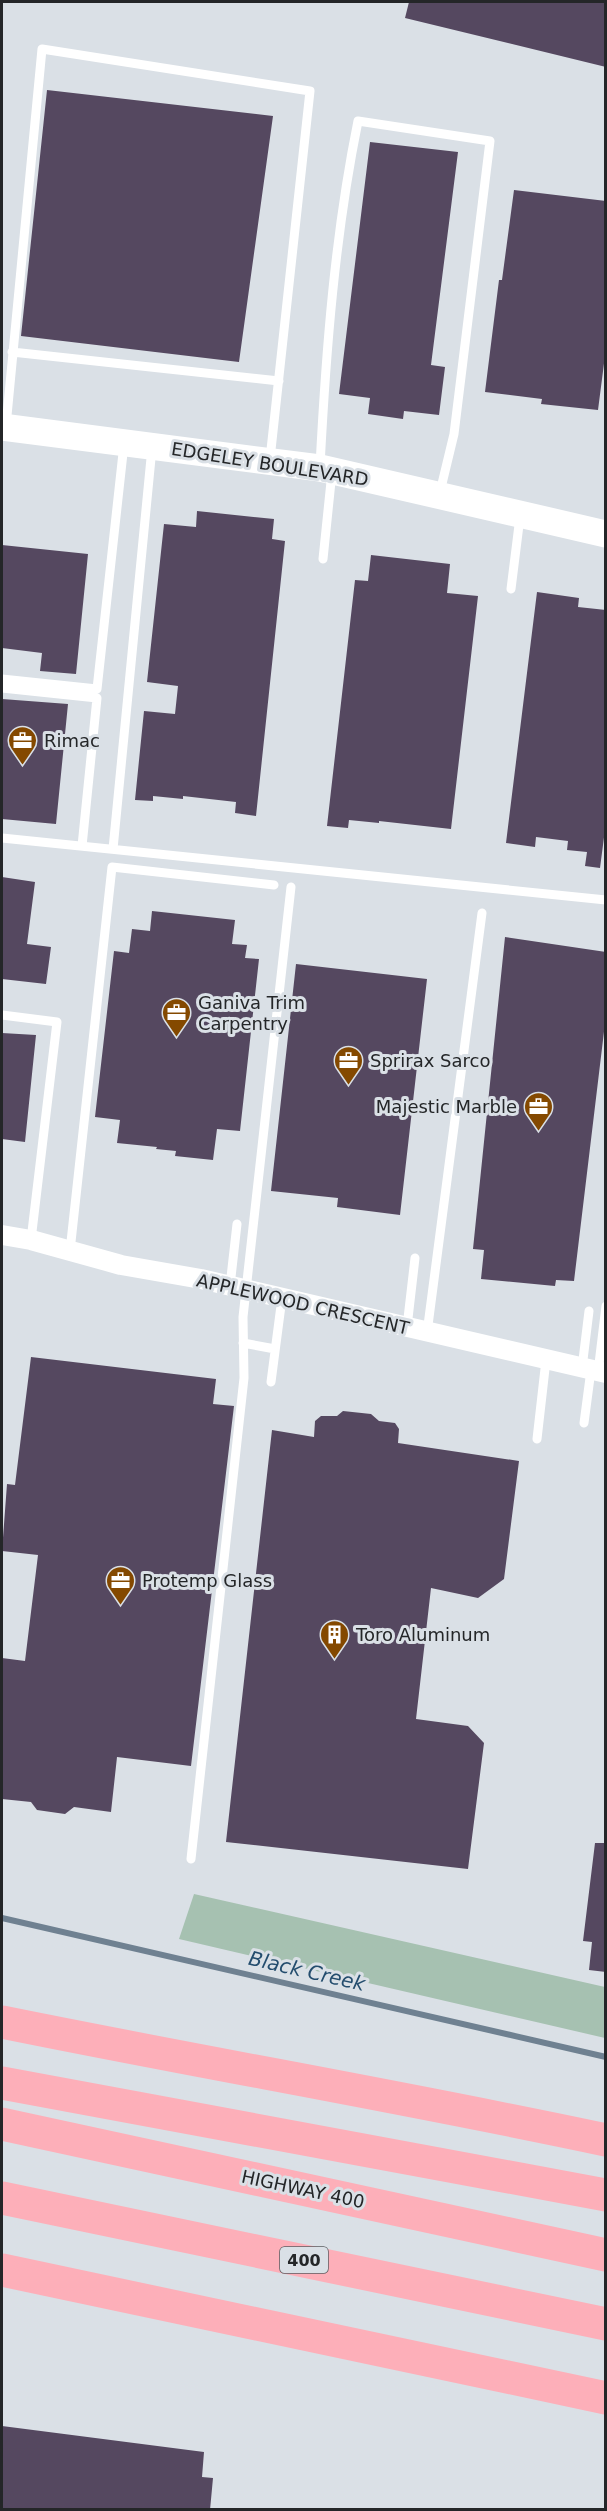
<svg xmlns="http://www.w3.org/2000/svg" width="607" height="2511" viewBox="0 0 607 2511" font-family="'DejaVu Sans',sans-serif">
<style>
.green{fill:#a6c1b1}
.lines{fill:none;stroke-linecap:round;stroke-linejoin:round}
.stream{stroke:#6f8191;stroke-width:6}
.building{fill:#554860}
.lane{stroke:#fff;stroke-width:9}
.street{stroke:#fff;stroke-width:20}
.secondary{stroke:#fff;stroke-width:27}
.highway{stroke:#fdafb9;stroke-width:33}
.labels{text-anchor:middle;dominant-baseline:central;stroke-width:6;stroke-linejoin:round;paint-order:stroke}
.shield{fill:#dae0e6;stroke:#5b5e61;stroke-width:1.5}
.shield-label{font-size:16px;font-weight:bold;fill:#242628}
.street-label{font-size:18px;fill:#242628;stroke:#dae0e6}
.poi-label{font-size:18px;fill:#242628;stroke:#dae0e6;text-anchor:start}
.water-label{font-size:20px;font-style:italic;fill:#244d6e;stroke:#dae0e6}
</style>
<rect width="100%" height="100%" fill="#dae0e6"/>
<!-- green -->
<path class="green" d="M194,1894l411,93v51l-426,-99z"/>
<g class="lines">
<!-- stream -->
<path class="stream" d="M2,1918l604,139"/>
</g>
<!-- building -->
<path class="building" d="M409,2h197v65l-201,-49z
M47,90l226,26 -34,246 -218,-26z
M370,142l88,10 -27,213 14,2 -6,48 -35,-4 -1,8 -35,-5 2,-16 -31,-4z
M514,190l92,11v147l-8,62 -57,-6 1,-5 -57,-7 14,-112h3z
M197,511l77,8 -2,20 13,2 -29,275 -21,-3 1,-11 -53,-6v3l-30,-3v5l-18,-1 9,-89 31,3 3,-28 -31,-4 17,-158 32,3z
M2,545l86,9 -12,120 -36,-3 2,-18 -40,-5z
M371,555l79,9 -3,29 31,3 -27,233 -72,-8v2l-30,-3 -1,8 -21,-2 28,-246 13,1z
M537,592l42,6 -1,9 28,3v212l-6,46 -15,-2 2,-14 -20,-2 1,-9 -32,-4 -1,10 -29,-4z
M2,699l66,5 -12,120 -54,-5z
M2,877l33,5 -8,62 24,3 -5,37 -44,-5z
M152,911l83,9 -3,24 15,1 -2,13 14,1 -19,172 -23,-2 -4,31 -38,-4 1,-5 -20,-2 1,-2 -40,-4 3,-23 -25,-3 19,-166 15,2 3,-24 18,2z
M505,937l101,15v63l-32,266 -18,-1 -1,6 -74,-7 3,-29 -11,-1z
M296,964l131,15 -27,236 -63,-8 1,-9 -67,-7z
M2,1033l34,2 -11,107 -23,-3z
M31,1357l185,22 -3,25 21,2 -43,360 -74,-9 -6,55 -37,-5 -9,7 -28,-4 -6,-8 -29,-3v-141l23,3 13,-106 -36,-4 5,-67 8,1z
M343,1411l28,3 8,7 16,2 4,6 -1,14 121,18 -15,118 -26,19 -47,-10 -15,131 52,7 16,17 -16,126 -242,-27 46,-412 42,7 1,-16 6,-5h16z
M595,1843h11v129l-17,-2 3,-28 -9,-1z
M2,2426l202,26 -2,25 11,1 -3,32h-208z"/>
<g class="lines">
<!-- lane -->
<path class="lane" d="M12,352l267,29
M6,426l36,-377 268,42 -40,368
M320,466c6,-116 15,-232 38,-345l132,20 -36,293 -14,58
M323,559l9,-87
M511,589l9,-72
M2,679l95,10 27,-245
M2,688l95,10 -15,148
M2,838l604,62
M113,849l39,-401
M2,1015l55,7 -26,218
M70,1251l42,-384 162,18
M230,1286l7,-62
M407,1327l8,-69
M427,1333l55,-420
M243,1343l32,6
M582,1368l7,-57
M598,1372l8,-66
M271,1382l11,-84
M584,1423l7,-53
M537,1439l9,-79
M191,1859l53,-481 -1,-61 48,-430"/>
<!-- street -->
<path class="street" d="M2,1235l29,5 90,25 80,14 405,94"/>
<!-- secondary -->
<path class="secondary" d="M2,427l318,41 286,66"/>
<!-- highway -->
<path class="highway" d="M2,2022c201,41 403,75 604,118
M2,2083l604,112
M2,2124l604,131
M2,2198l604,126
M2,2270l604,128"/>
</g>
<!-- icons -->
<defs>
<symbol id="office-pin" viewBox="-11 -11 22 30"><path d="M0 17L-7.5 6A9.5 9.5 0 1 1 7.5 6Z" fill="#844900" stroke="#dae0e6"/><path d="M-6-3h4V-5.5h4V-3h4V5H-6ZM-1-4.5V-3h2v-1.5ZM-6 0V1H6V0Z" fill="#fff"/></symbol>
<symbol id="building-pin" viewBox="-11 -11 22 30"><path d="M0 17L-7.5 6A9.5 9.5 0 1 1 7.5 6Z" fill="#844900" stroke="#dae0e6"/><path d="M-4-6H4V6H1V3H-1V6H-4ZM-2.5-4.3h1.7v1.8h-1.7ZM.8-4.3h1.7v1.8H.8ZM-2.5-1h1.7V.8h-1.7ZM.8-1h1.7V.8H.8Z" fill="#fff"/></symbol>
</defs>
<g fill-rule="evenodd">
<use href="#office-pin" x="6" y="724" width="33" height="45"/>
<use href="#office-pin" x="160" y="996" width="33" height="45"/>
<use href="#office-pin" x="332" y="1044" width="33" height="45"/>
<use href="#office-pin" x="522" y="1090" width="33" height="45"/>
<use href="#office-pin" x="104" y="1564" width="33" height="45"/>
<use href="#building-pin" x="318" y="1618" width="33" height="45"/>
</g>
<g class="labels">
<!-- shield labels -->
<rect class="shield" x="280" y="2247" width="48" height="26" rx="4.5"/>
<g class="shield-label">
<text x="304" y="2260">400</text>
</g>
<!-- street labels -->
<g class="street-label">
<text transform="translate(270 464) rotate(9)">EDGELEY BOULEVARD</text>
<text transform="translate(303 1304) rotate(13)">APPLEWOOD CRESCENT</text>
<text transform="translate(303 2189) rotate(12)">HIGHWAY 400</text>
</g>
<!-- poi labels -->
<g class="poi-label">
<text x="44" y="740">Rimac</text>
<text x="198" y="1002">Ganiva Trim<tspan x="198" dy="21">Carpentry</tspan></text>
<text x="370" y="1060">Sprirax Sarco</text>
<text x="517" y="1106" text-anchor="end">Majestic Marble</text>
<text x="142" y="1580">Protemp Glass</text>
<text x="356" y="1634">Toro Aluminum</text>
</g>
<!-- water labels -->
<g class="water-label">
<text transform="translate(307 1971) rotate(13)">Black Creek</text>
</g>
</g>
<!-- border -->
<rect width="607" height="2511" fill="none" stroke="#242628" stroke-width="6"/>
</svg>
